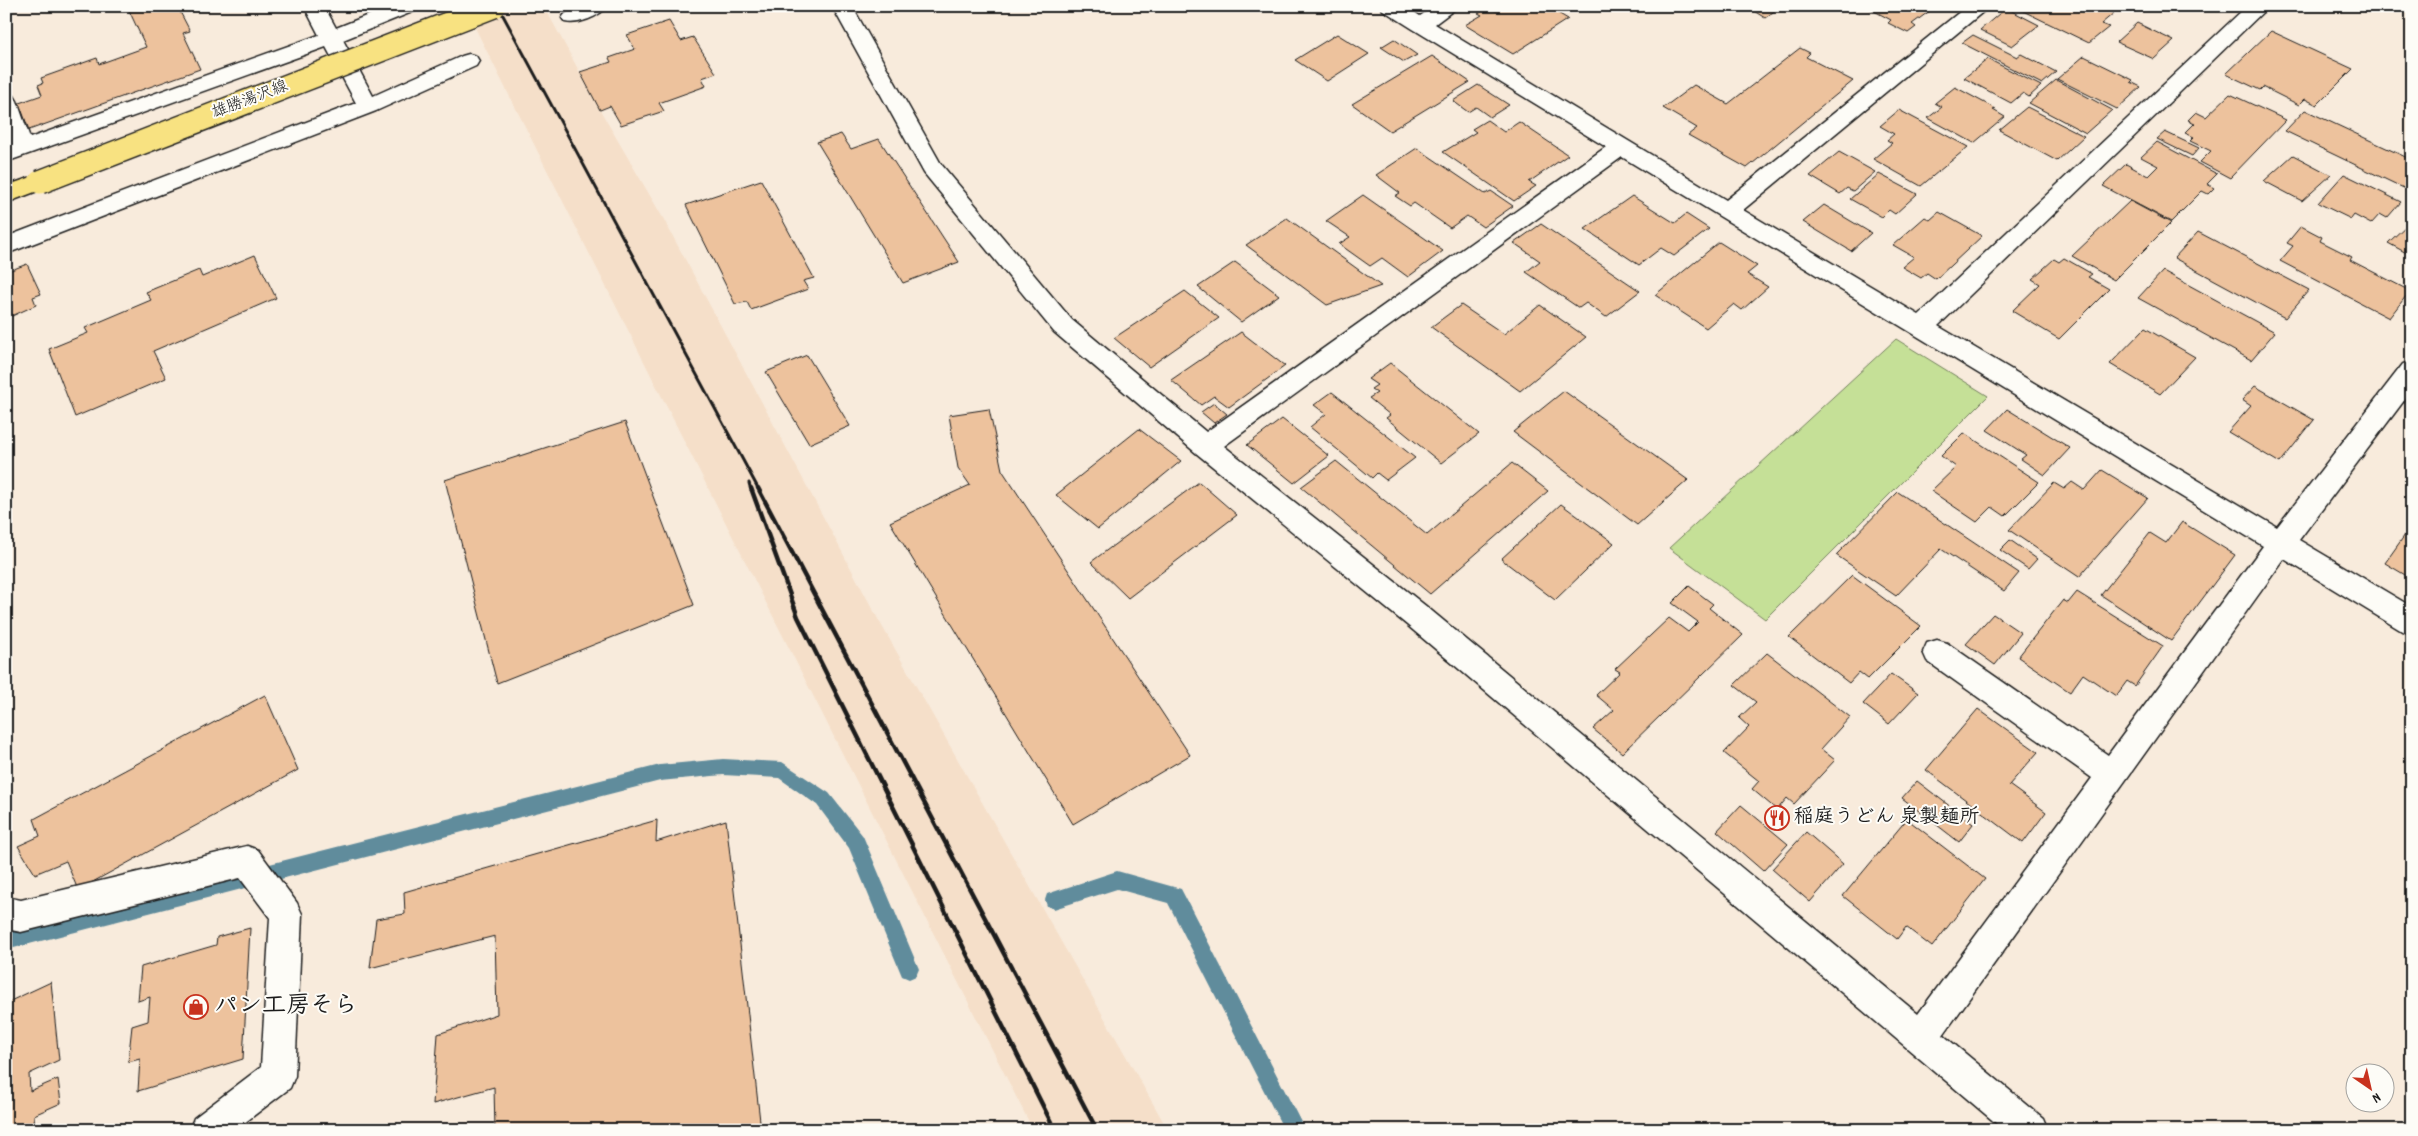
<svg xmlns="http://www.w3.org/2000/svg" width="2418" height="1136" viewBox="0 0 2418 1136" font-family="Dekko,'Klee One',sans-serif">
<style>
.built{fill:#f5dfc9}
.green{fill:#c5e097;stroke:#707e5a}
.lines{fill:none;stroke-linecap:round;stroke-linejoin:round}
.stream{fill:#618c9c;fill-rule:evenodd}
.building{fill:#edc29d;stroke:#1c1c1c}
.minor-casing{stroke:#1c1c1c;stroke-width:3}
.major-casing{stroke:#1c1c1c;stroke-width:3}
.minor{fill:#fdfcf7;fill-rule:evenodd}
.major{fill:#f8e281;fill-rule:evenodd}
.rail-far1{stroke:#1c1c1c;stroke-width:3}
.rail{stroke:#1c1c1c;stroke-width:4.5}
.major-bridge-casing{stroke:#1c1c1c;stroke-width:26;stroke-linecap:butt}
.major-bridge{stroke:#f8e281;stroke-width:23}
.labels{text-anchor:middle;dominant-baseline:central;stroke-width:4;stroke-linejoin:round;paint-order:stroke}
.far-street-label{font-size:16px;fill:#1c1c1c;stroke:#fdfcf7}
.poi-label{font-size:20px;font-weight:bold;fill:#1c1c1c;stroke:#fdfcf7;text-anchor:start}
.near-poi-label{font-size:24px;font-weight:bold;fill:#1c1c1c;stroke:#fdfcf7;text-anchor:start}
</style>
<rect width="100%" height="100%" fill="#f8ebdc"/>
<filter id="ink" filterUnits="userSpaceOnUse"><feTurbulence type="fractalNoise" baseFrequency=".02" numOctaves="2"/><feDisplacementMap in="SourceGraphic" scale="10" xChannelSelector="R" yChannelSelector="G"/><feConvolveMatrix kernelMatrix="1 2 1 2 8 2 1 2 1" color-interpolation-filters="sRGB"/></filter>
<g filter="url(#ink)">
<!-- built -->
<path class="built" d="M464,6h80l56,104 63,108 215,401 290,511h-135z"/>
<!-- green -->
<path class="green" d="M1896,339l92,57 -223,223 -96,-71z"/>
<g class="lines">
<!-- stream -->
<path class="stream" d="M723,759l59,3 47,31 34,43 56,133 -3,7 -7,3 -7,-3 -53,-128 -32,-43 -38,-27 -56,-3 -63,6 -654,169v-19l654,-166z
M1117,871l64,18 124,241h-21l-116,-227 -51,-14 -63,20 -7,-3 -2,-6 2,-6z"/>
</g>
<!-- building -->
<path class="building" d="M127,6h50l13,25 -7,2 17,36 -171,61 -10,-27 23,-8 -4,-10 5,-2 -2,-5 56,-20 2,6 47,-17z
M1504,6h42l22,13 -55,35 -48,-29 17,-10 -4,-2 10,-6 8,4z
M1746,6h35l-16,12z
M1865,6h68l2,1 -23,17 4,3 -8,6 -20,-10 3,-3z
M2026,6h86l-4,4 6,3 -13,11 8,3 -20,16 -68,-33z
M2006,8l33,17 -27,21 -32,-16z
M669,21l12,20 12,-4 23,36 -14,5 4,8 -47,17 5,8 -43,14 -11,-19 -10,4 -20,-38 31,-10 -2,-4 26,-9 -8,-14z
M2137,23l37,18 -20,18 -38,-17z
M2271,31l82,38 -36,36 -12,-6 -6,6 -36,-18 -3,3 -34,-16z
M1337,34l32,20 -42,27 -32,-21z
M1973,35l44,22 4,-3 35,18 -14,12 -80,-41z
M1394,39l23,16 -13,7 -23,-15z
M1800,48l10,5 -4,4 47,24 -106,87 -59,-33 9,-7 -34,-20 31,-23 34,19z
M1432,56l38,26 -80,49 -38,-27z
M2084,56l49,24 -2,2 10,5 -24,22 -60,-30z
M1988,59l53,27 -12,11 -6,-4 -12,10 -47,-25z
M2056,80l56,30 -26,23 -57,-30z
M1478,85l31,20 -19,12 -14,-10 -8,5 -15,-11z
M1955,87l41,22 -3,1 12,7 -31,26 -46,-25 14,-11 -7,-4z
M2230,94l56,26 -56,58 -30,-16 11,-11 -21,-10 4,-4 -9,-4 10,-10 -7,-3 8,-8 10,5z
M2027,107l57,29 -27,25 -58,-31z
M1899,110l69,37 -47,39 -48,-27 19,-16 -5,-3 7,-6 -14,-8z
M2305,110l107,50v32l-127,-61z
M1487,120l17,12 15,-10 49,33 -39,27 7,4 -22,15 -71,-49 33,-20 -4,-3z
M2165,132l34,16 -7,8 -35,-17z
M841,134l10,15 28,-10 80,123 -56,21 -86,-141z
M2157,142l60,32 -10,10 7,4 -6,6 -6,-3 -31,31 -68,-36 23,-22 22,12 10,-10 -17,-9z
M1417,148l68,46 6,-3 22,15 -30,21 -16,-11 -17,12 -36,-25 -4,3 -15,-10 5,-3 -24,-18z
M1839,152l36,20 -22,19 -6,-3 -7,6 -30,-18z
M2293,155l38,20 -29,26 -38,-20z
M1879,174l38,20 -22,20 -6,-4 -7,7 -32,-18z
M2344,174l57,28 -14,16 -7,-4 -9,10 -17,-9 -3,4 -33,-16z
M761,180l53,98 -11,3 5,8 -57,21 -4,-8 -12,2 -49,-99z
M1363,195l80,56 -35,26 -26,-19 -12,8 -31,-22 11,-7 -24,-16z
M1632,196l43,27 11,-9 23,15 -35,27 -13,-8 -22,17 -54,-36z
M2130,201l41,22 -57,57 -42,-24z
M1824,205l47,28 -20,18 -48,-29z
M1939,212l43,24 -46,43 -9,-6 -6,5 -19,-11 12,-10 -21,-12 32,-28 5,3z
M1287,218l94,68 -54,19 -81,-60z
M2412,220v36l-24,-13z
M1541,224l99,67 -34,26 -20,-14 -7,5 -53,-36 14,-11 -26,-18z
M2301,226l21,11 -2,4 32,16 -2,3 60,31 -21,27 -109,-57 13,-15 -6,-3z
M2198,232l111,58 -24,28 -111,-60z
M1719,242l38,24 -10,8 21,13 -26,23 -8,-6 -28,24 -51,-33z
M255,255l21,43 -123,53 13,27 -91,39 -26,-68 39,-16 -3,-5 66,-28 -5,-8 53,-22 3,7z
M2064,258l28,16 -4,3 21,12 -50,50 -47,-28 28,-27 -8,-5 22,-20 5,3z
M1235,262l44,33 -38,27 -43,-35z
M27,264l14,30 -8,3 3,8 -24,11 -3,-8 -3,2v-38z
M2163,271l112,61 -24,28 -113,-62z
M1185,291l34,27 -70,49 -35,-29z
M1461,305l43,29 36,-29 46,32 -66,54 -89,-64z
M2145,328l50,29 -35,37 -50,-30z
M1241,332l44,34 -56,41 -15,-11 -13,9 -30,-25z
M807,355l43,71 -41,18 -43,-72z
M1390,363l89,71 -38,29 -55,-45 4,-3 -21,-17 8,-5 -6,-4 6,-4 -9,-6z
M2255,386l59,34 -34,43 -52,-31 23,-26 -9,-6z
M1564,391l124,89 -51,45 -124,-93z
M1332,392l83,66 -29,22 -9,-7 -5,5 -62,-51 16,-13 -12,-9z
M1214,403l13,11 -13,9 -13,-11z
M989,409l13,61 188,285 -117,69 -183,-302 80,-37 -12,-17 -9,-53z
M2007,409l63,39 -25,27 -24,-16 5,-4 -39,-25z
M1282,419l47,37 -35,27 -47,-38z
M625,422l69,183 -197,78 -52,-203z
M1139,429l42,32 -83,68 -42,-34z
M1964,433l75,49 -34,34 -13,-9 -15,15 -46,-31 25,-24 -15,-11z
M1336,461l91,74 85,-72 36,28 -118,103 -129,-107z
M2102,470l46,28 -69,79 -70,-47 45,-47 10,6 8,-7 12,8z
M1199,482l38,33 -109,83 -37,-36z
M1898,492l121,81 -15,18 -63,-42 -45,47 -60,-41z
M1561,504l53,39 -59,57 -54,-41z
M2182,522l53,33 -64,86 -70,-46 49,-62 16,10z
M2412,525v54l-27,-16z
M2010,540l27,19 -9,10 -28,-19z
M1852,575l69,51 -53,53 -9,-7 -10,11 -60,-46z
M1689,586l24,18 -4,4 34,27 -121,118 -29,-24 21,-19 -18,-15 24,-23 -5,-3 54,-51 19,14 10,-10 -26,-19z
M2077,592l86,54 -28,40 -8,-5 -11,15 -33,-22 -13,18 -52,-35 45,-57 5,3z
M1993,614l28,19 -26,32 -29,-21z
M1767,653l83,64 -29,32 14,11 -41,44 -7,-6 -10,12 -25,-21 7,-8 -35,-28 25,-26 -10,-9 17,-16 -22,-17z
M1891,674l27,19 -29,31 -26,-20z
M265,695l33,75 -220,120 -12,-29 -31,13 -17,-28 22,-10 -6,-17z
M1978,709l60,43 -29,33 37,27 -23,31 -97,-73z
M1917,781l56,43 -14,18 -57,-44z
M1741,805l47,39 -25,27 -46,-40z
M1907,819l78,60 -53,68 -26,-20 -9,12 -54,-43z
M657,820l-1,22 70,-22 35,310h-266l-1,-43 -61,17 5,-70 59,-20 -2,-78 -125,32 6,-49 29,-5 -1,-22z
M1806,832l37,32 -33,38 -38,-33z
M250,928l-7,131 -105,32 2,-32 -12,3 4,-36 16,-5 2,-24 -12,4 3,-34 75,-22 1,-8z
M51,982l8,78 -30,14 1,17 28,-12 3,24 -27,12 1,15h-29v-127z"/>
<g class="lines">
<defs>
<path id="minor" d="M304,6h20l12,22 55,-22h29l-3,4 -74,30 30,56 89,-40 7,-2 7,2 3,5 -3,5 -100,45 -370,143v-17l350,-134 -30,-56 -320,115v-15l5,-2 -5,-13v-38l8,2 3,5 13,37 289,-103z
M580,6h27c-7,11 -30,19 -42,16l-3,-4 3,-4z
M832,6h20l89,158 131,156 134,112 400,-285 -193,-118 -30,-19 -3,-4h25l15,10 15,-10h24l-24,18 291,176 241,-194h23l-247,204 176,105 328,-309h22l-331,320 339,201 126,-163 9,-2v28l-113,150 113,67v27l-10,-3 -118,-72 -341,476 100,83 5,12h-44l-597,-505 -211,-172 -142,-121 -130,-159zM1622,157l641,389 -155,209 -161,-112 -10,-3 -10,3 -4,9 4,9 165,117 -174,236 -491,-407 -203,-161z
M247,846l11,4 39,53 5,11 -7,162 -5,12 -55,42h-46l5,-12 67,-51 9,-149 -30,-40 -219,54 -15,-3v-32l15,3z"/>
<path id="major" d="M40,174l8,3 3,5 -3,5 -42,16v-17z"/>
</defs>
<!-- minor casing -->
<use href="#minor" class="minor-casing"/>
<!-- major casing -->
<use href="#major" class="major-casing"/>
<!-- minor -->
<use href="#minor" class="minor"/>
<!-- major -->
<use href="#major" class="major"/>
<!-- rail-far1 -->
<path class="rail-far1" d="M498,6l261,484
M749,483l2,7"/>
<!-- rail -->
<path class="rail" d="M751,488l47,129 257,513
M758,488l339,642"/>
<defs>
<path id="major-bridge" d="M40,182l454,-176"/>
</defs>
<!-- major-bridge casing -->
<use href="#major-bridge" class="major-bridge-casing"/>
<!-- major-bridge -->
<use href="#major-bridge" class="major-bridge"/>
</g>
</g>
<!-- icons -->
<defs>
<symbol id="restaurant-ring" viewBox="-11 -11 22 22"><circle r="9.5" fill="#fdfcf7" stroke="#c8321e" stroke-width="1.5"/><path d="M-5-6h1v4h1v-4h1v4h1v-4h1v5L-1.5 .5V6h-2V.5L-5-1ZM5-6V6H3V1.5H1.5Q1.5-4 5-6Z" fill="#c8321e"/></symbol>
<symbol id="shop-ring" viewBox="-11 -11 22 22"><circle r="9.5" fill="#fdfcf7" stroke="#c8321e" stroke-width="1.5"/><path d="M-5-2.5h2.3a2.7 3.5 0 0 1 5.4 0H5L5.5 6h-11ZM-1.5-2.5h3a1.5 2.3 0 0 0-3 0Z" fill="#c8321e"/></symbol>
</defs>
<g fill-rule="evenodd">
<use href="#restaurant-ring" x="1763" y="804" width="28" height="28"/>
<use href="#shop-ring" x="182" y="993" width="28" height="28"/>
</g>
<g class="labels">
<!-- far-street labels -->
<g class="far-street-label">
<text transform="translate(250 100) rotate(-21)">雄勝湯沢線</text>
</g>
<!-- poi labels -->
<g class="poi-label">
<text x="1794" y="818">稲庭うどん 泉製麺所</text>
</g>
<!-- near-poi labels -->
<g class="near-poi-label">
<text x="214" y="1007">パン工房そら</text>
</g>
</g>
<!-- margin -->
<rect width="2418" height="1136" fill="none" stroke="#fdfcf7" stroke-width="25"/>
<rect x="12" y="12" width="2393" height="1111" fill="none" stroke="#1c1c1c" stroke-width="2" filter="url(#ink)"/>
<!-- north arrow -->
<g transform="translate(2370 1088) rotate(146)"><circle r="24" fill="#fdfcf7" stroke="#a3a29f"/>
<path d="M0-4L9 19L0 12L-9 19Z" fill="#c8321e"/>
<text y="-8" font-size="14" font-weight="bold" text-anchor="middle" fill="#1c1c1c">N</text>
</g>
</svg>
